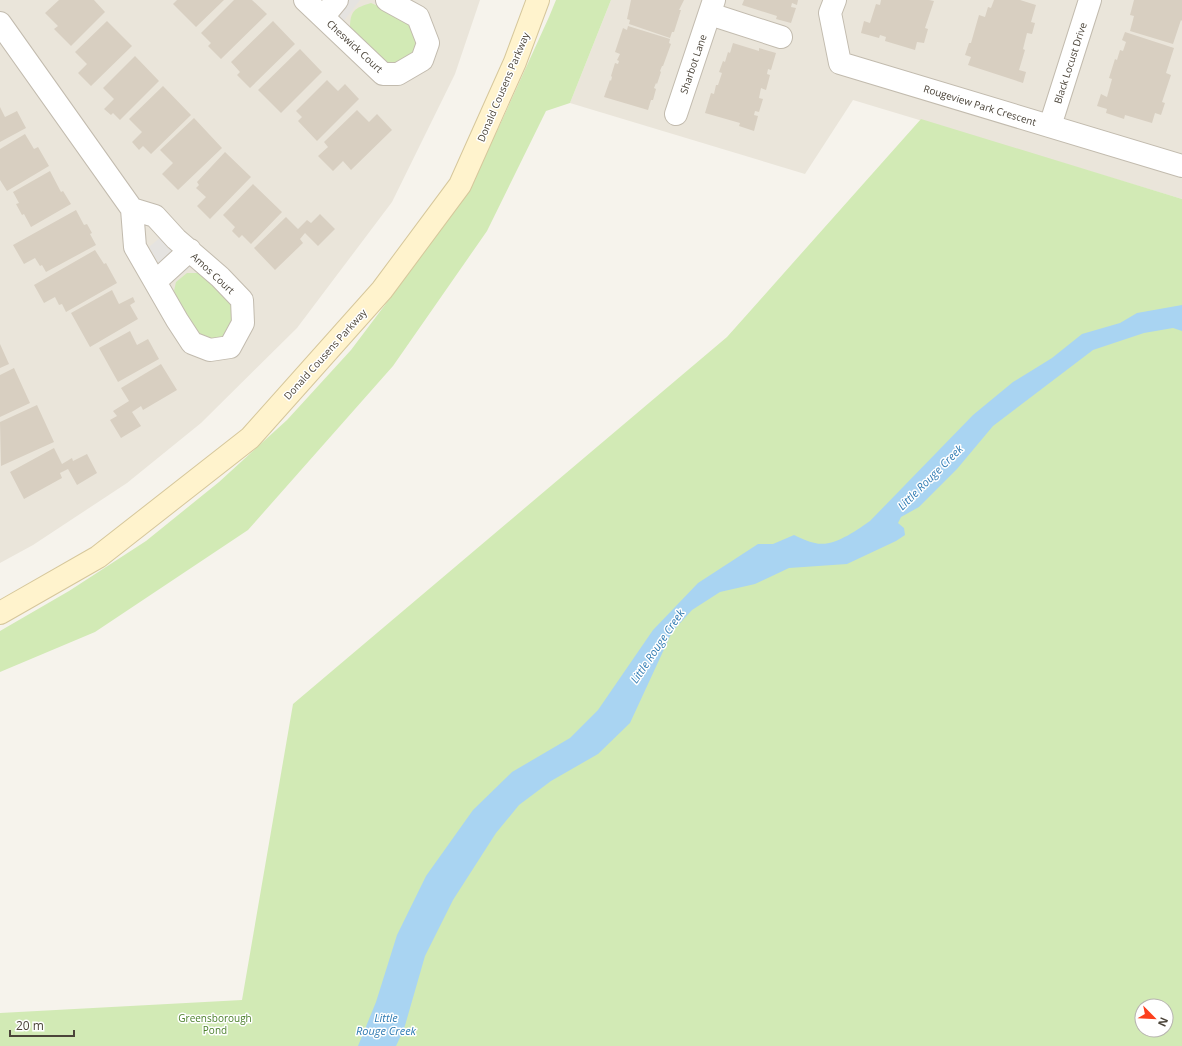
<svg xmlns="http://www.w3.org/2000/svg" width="1182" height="1046" viewBox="0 0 1182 1046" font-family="'Open Sans',sans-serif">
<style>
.residential{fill:#eae5da}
.green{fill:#d2eab5;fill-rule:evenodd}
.parking{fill:#e5e3e0}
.water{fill:#a9d4f2}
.building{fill:#d8cfc1}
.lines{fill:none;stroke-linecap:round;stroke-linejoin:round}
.minor-casing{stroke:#c2bbae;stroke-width:24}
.secondary-casing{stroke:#d6c79b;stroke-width:24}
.minor{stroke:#fff;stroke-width:22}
.secondary{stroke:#fff3cd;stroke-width:22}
.labels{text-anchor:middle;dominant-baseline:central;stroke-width:3;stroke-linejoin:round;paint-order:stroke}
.street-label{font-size:10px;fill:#4b4439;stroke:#fff}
.park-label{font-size:10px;fill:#4a7f2a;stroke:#fff}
.water-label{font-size:11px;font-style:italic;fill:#2e7ab2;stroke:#fff}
</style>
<rect width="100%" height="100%" fill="#f6f3ec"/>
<!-- residential -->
<path class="residential" d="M0,0h480l-25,74 -63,128 -95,126 -96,95 -74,60 -94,62 -33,18z
M611,0h571v199l-329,-99 -48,74 -235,-71z"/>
<!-- green -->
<path class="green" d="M556,0h55l-41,103 -24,8 -59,120 -94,135 -145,164 -153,102 -95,40v-41l69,-40 77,-50 73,-59 68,-62 64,-70 61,-81 47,-69 39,-71 51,-112z
M371,3c12,5 39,17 45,30 2,4 0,13 0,19l-13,12 -17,-1 -36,-34c0,-18 4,-21 21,-26z
M921,119l261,80v847h-1182v-33l242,-13 51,-296 434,-367zM1142,1006h24v24h-24z
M187,273h12l4,1 28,28 4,23 -13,14h-17l-12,-8 -19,-40 2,-9z"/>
<!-- parking -->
<path class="parking" d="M318,0h42l-17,22z
M162,236l32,29 -24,18 -21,-36z"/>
<!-- water -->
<path class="water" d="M1182,305v26l-9,-3 -29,5 -51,17 -100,76 -36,43 -38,38 -18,10 -3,6 6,5 1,7 -9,6 -49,23 -58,4 -34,16 -35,8 -28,18 -20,22 -42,91 -32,31 -47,27 -32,24 -23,28 -43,67 -28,56 -21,73 -8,17h-38l18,-44 21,-67 29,-59 47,-66 39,-38 58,-34 28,-28 55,-80 45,-47 60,-39h15l21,-9c7,3 14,7 21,8 18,5 42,-13 55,-22l103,-106 40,-33 39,-24 30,-24 38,-11 17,-10z"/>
<!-- building -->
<path class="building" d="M59,0h35l11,12 -34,34 -17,-17 4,-3 -13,-13z
M177,0h47l-28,27 -23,-23z
M234,0h18l15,14 -46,45 -13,-13 3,-3 -10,-10z
M631,0h53l-5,10h2l-7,22h-2l-2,6 -41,-14 1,-4 -3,-1z
M744,0h54l-1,5 -5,-2 -1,4 5,1 -5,15 -15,-4 1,-3 -35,-11z
M881,0h48l5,1 -9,27 3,1 -4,14 -7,-1 -2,8 -30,-9 1,-4 -6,-2 -1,3 -18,-5 3,-12 6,2 6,-19 4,1z
M994,0h26l16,5 -5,17 4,1 -3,11 -5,-1 -4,16 2,1 -6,20 7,2 -3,11 -55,-18 3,-8 -6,-2 4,-12h2l8,-28 6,2 3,-10 3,1z
M1134,0h48v21l-1,-1 -8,24 -43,-13 4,-15 -4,-1z
M107,21l25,25 -41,40 -13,-13 9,-9 -12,-12z
M273,21l22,23 -45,44 -13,-13 3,-3 -9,-10z
M628,26l42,13 -1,4 2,1 -8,22h-1l-2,5 1,1 -4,12 -1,-1 -2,5 2,1 -3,11h-2l-3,10 -44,-13 6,-17 1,1 1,-4 -1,-1 4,-13 3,1 1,-3 -2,-1 3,-6 -5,-2 8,-24 4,2z
M1125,32l49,16 -8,25 5,2 -9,27 3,1 -4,12 -6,-2 -3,10 -27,-8 -1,4 -18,-6 1,-4 -10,-3 4,-12 6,3 5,-18 -3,-1 6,-19 2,1 3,-10 3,1 3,-9 -4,-2z
M733,43l26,8v-3l17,5 -5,17 -3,-1 -1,5 3,1 -4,15 -5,-2 -2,10 4,1 -4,13 -4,-1 -1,4 4,1 -4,15 -15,-5 1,-3 -35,-10 6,-20 3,1 2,-9h2l4,-12 -3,-1 4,-11 2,1 3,-10 2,1z
M300,49l22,23 -41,41 -23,-23z
M135,56l24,25 -39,39 -7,-7 -2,2 -7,-6 10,-10 -11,-11z
M327,80l11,11 7,-7 14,15 -42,42 -19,-20 4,-4 -6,-6z
M163,86l28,29 -40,39 -8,-8 -4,4 -7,-8 10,-10 -13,-13z
M0,107l5,10 12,-6 9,17 -26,14z
M357,110l12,12 8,-8 15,16 -41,40 -8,-9 -10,10 -15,-15 10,-9 -4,-5z
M194,118l28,30 -44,42 -16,-16 11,-11 -13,-13z
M25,134l9,15 4,-2 11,19 -42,25 -7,-11v-31z
M225,152l26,25 -41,42 -13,-13 9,-9 -10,-9 3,-3 -2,-3z
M50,171l11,21 2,-1 8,13 -40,23 -7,-13 -2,1 -6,-11 3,-1 -6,-11z
M253,184l29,28 -31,32 -9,-9 -3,3 -7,-7 3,-4 -12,-12z
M76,210l8,15 3,-1 5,9 -2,1 6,11 -50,27 -4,-7 -2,1 -5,-8 -11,6 -11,-19z
M320,214l15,15 -17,17 -13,-13 -5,6 3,4 -28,27 -21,-22 32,-31 12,12 9,-9 4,3z
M95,250l9,14 2,-1 11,20 -51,29 -4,-8 -3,1 -4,-8 -11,6 -10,-18z
M112,290l7,14 14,-7 2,5 -5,3 8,14 -48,28 -19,-34z
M130,331l7,14 11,-6 11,20 -41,23 -19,-34z
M0,344l9,20 -9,4z
M161,364l16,26 -34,20 -2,-4 -9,6 9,14 -20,12 -11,-18 7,-4 -4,-5 16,-10 -8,-13z
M14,368l16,35 -30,14v-42z
M37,405l17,37 -53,24 -1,-44z
M54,448l8,16 10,-6 1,3 14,-7 10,19 -20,12 -9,-16 -8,4 2,5 -38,21 -14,-27z"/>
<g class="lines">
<defs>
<path id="minor" d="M305,0l78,74h15l24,-14 6,-17 -10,-26 -31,-17
M835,0l-5,13 10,50 342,103
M710,14l71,23
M323,17l14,-17
M0,23l132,186 3,38 42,73 15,23 18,7 20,-3 13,-24 -1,-23 -22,-23 -44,-38 -21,-23 -23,-7
M676,114l38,-114
M1050,126l40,-126
M155,282l35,-32"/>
<path id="secondary" d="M0,613l98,-56 152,-119 132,-148 78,-105 55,-123 23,-62"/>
</defs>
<!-- minor casing -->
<use href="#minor" class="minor-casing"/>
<!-- secondary casing -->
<use href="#secondary" class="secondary-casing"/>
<!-- minor -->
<use href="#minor" class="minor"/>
<!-- secondary -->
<use href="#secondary" class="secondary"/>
</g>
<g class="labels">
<!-- street labels -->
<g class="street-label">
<text transform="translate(355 46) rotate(43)">Cheswick Court</text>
<text transform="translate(1070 63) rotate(-72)">Black Locust Drive</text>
<text transform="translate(693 64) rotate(-71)">Sharbot Lane</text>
<text transform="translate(503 87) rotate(-67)">Donald Cousens Parkway</text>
<text transform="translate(980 105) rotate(17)">Rougeview Park Crescent</text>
<text transform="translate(213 273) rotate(43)">Amos Court</text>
<text transform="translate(325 354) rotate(-48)">Donald Cousens Parkway</text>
</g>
<!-- park labels -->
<g class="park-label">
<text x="215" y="1018">Greensborough<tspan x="215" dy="12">Pond</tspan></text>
</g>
<!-- water labels -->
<g class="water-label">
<text transform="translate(930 477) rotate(-45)">Little Rouge Creek</text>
<text transform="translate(657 646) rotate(-56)">Little Rouge Creek</text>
<text x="386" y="1017">Little<tspan x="386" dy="13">Rouge Creek</tspan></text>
</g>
</g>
<!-- north arrow -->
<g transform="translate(1154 1018) rotate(114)"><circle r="19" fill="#ffffff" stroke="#b7b4b0"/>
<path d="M0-3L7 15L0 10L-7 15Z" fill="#fc3f1d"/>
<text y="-6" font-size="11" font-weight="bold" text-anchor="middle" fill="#4b4439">N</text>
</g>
<!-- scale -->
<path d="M10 1030v6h64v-6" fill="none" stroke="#4b4439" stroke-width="2"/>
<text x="16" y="1030" font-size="12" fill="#4b4439" stroke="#ffffff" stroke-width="3" paint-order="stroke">20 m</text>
</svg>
